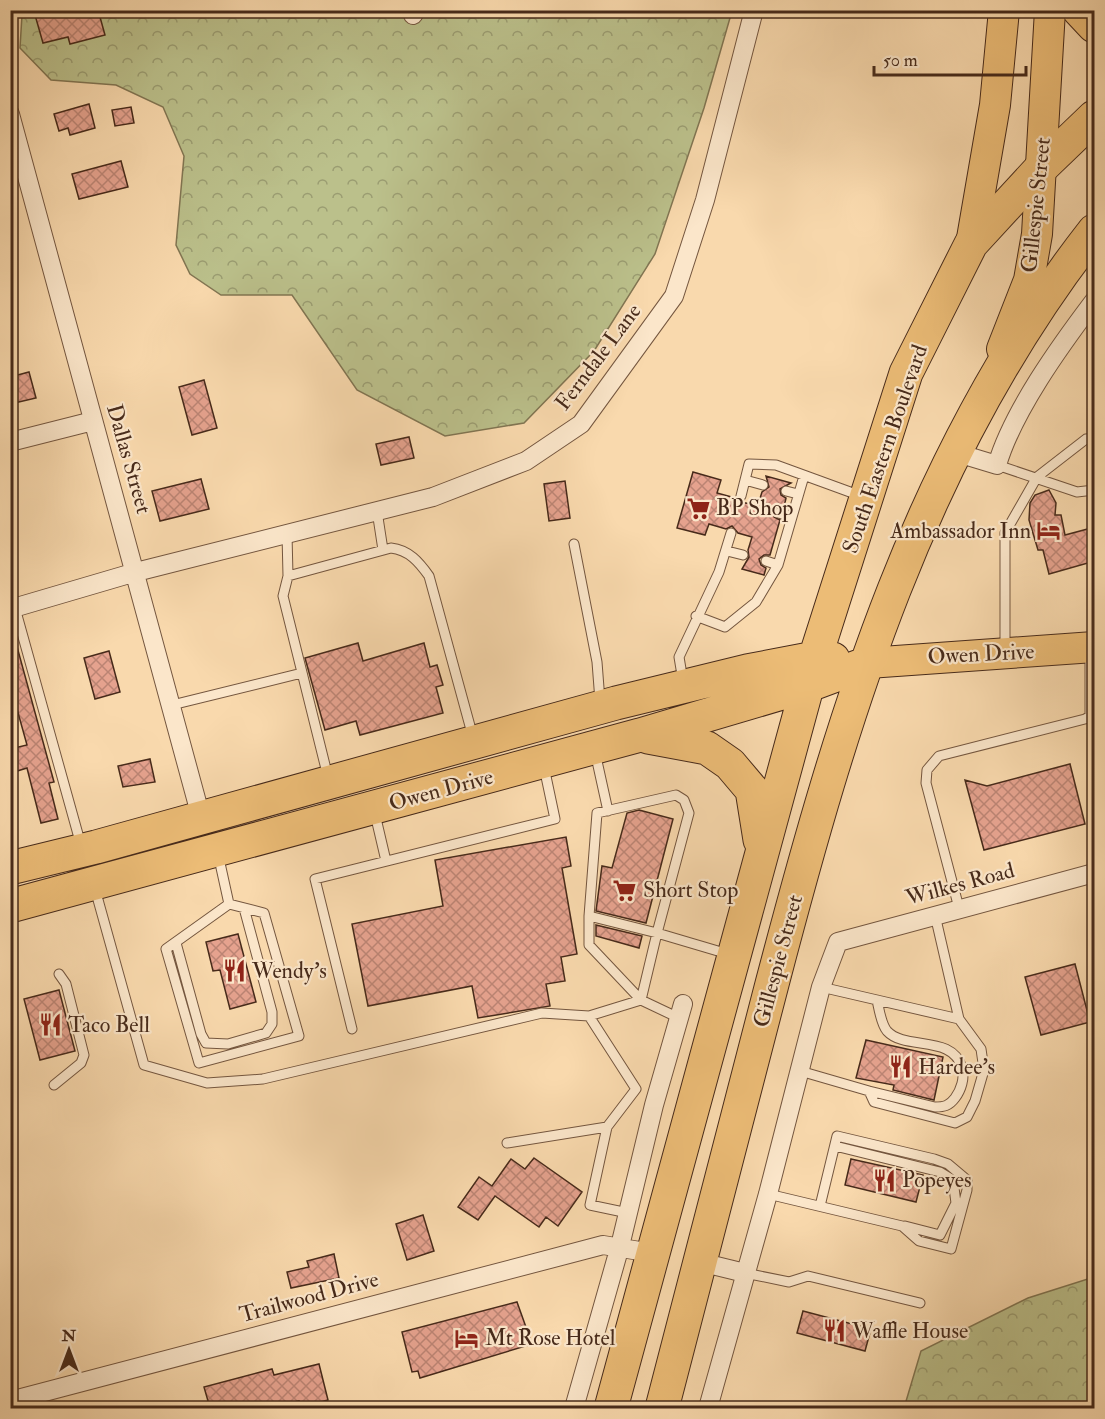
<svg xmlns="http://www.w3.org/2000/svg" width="1105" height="1419" viewBox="0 0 1105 1419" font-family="'IM FELL Double Pica',serif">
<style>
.forest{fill:url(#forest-crowns);stroke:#817552;stroke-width:1.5}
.building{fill:url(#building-cross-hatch);stroke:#472a1a;stroke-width:1.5}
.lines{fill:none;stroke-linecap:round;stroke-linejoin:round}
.lane-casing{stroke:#74563f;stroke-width:11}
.street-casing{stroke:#74563f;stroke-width:20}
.primary-casing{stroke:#472a1a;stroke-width:32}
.highway-casing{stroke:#472a1a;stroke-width:35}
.lane{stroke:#fbe6ca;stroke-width:9}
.street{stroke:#fbe6ca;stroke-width:18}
.primary{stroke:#ecbc76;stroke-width:30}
.highway{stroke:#ecbc76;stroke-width:33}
.labels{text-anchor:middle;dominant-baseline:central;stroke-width:4.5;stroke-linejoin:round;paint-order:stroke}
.street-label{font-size:22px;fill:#472a1a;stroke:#fbe6ca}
.poi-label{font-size:22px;fill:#472a1a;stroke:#fbe6ca;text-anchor:start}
</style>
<defs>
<pattern id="forest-crowns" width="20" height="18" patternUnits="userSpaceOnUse" patternTransform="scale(1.5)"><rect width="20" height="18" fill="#bbc08b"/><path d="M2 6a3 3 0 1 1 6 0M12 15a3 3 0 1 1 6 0" fill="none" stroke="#9a9c71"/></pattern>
<pattern id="building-cross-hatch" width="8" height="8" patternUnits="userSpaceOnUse" patternTransform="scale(1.5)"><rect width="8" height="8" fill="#e5a28e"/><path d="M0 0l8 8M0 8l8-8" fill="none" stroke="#bb8473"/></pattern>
</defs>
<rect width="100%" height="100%" fill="#f9d9ad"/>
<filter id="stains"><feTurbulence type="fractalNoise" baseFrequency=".00333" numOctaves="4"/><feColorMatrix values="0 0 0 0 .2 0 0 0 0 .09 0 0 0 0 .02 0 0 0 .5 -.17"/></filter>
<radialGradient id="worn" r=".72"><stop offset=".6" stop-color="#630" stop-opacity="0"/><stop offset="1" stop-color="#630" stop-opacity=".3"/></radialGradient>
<!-- forest -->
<path class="forest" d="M29,11h703l-28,97 -49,146 -61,97 -70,72 -79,13 -88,-46 -65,-95h-71l-31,-21 -14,-29 8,-89 -21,-49 -47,-22 -65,-5 -31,-32 2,-33z
M1094,1277v131h-190l17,-57 107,-53z"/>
<!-- building -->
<path class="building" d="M50,10h23l1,5 24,-5 7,25 -35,9 -2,-7 -25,6 -8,-28z
M89,104l6,24 -25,7 -2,-7 -9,3 -5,-17z
M131,107l3,16 -19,3 -3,-16z
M121,161l7,26 -49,12 -7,-25z
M29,372l7,26 -26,6v-27z
M204,380l13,48 -25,7 -13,-48z
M409,437l5,21 -33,7 -5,-21z
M693,472l28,8 -4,13 18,5 4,4 19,3 4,-13 7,-5 -3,-11 25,7 -11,6 1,6 5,3 -2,9h-7l-5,4 2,6 6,3 -10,35h-6l-5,4 2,6 5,3 -2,7 -22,-6 7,-12 -1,-7 4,-13 -14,-4 -6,-7 -6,3 -17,-5 -4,11 -28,-7z
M201,479l8,30 -49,12 -8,-30z
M565,481l5,37 -21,3 -5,-37z
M1049,490l7,13 -1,12h6l4,20 30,-8v34l-46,13 -6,-24h-5l-9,-30 1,-17 5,-8z
M10,643h6l38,139 -5,1 9,36 -17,4 -14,-55 -13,4 -4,-11v-12l17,-4 -10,-36 -7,1z
M358,643l5,18 61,-18 6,24 7,-2 6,20 -7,2 7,26 -83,22 -4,-14 -31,9 -20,-72z
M109,651l11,41 -25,7 -11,-41z
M150,759l5,23 -32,5 -5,-21z
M1070,764l15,60 -101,26 -19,-70 22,6z
M639,810l34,9 -27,104 -50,-12 6,-45 10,2 15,-55z
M566,837l5,29 -9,2 15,86 -16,3 4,24 -19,3 4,22 -72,12 -6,-32 -104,20 -16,-82 91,-18 -8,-46z
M596,925l46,11 -3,12 -43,-12z
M238,934l18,68 -26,7 -10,-39 -7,1 -7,-29z
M1075,964l15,58 -49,13 -16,-58z
M59,990l16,61 -35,9 -16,-61z
M866,1040l77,17 -9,43 -41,-10 1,-5 -38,-7z
M534,1158l48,34 -24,34 -12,-9 -7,10 -44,-31 -17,24 -20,-13 21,-30 13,9 19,-27 14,10z
M851,1159l72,16 -7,27 -71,-17z
M423,1215l11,36 -27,9 -11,-36z
M334,1254l5,24 -48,10 -4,-16 22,-5 -2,-6z
M517,1302l15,42 -112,34 -2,-7 -6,1 -10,-40z
M803,1311l68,18 -6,22 -68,-18z
M319,1364l9,36 -27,7 -2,-6 -30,7h-59l-6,-21 68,-18 2,6z"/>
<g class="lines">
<defs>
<path id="lane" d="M997,465l80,27 17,-2
M745,480l18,5
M786,491l12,3
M741,496l8,-32 27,1 85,31
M377,511l6,39
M779,513l12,4
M287,534l1,42 -5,20 45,181
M574,544l23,118 3,39
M727,551l16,4
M766,561l12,4
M288,576l103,-28c18,2 28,14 38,28l44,161
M15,608l66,237
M696,616l29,11 31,-25 22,-37 26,-89
M1005,650v-117l32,-56 49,-38 8,-1
M683,681l-4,-24 40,-85 12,-39
M172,705l130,-32
M595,752l13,59
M676,795l8,5 5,13 -32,120 -68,-17 8,-103z
M375,814l11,47
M218,854l11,50
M95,889l49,176 63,18 56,-4 279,-66 47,3 52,-16
M229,904l35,9 35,123 -100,27 -33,-114z
M959,908l-33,-125 1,-13 12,-14 146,-37 5,-3v-65
M935,915l24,104
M589,916v29l52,55 38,18
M176,943l25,91 5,9 22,1 38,-11 6,-9v-12l-28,-104
M641,1000l16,-67 71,21
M589,1016l47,73 -29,38
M352,1029l-37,-150 240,-60 -11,-52
M800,1071l69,20 5,11 81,21 12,-6 8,-16 9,-31 -3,-21 -22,-30 -138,-32
M54,1085l27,-22 3,-8 -18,-71 -7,-10
M869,1091l66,16c9,0 14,-1 20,-9 6,-8 10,-20 7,-30 -9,-34 -57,-17 -75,-37 -6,-7 -8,-22 -10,-31
M507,1143l100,-16 -17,78 38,8
M835,1146l105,26 13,8 3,23 -16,32 -35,-9
M768,1194l134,32 17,15 32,8 16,-59v-10l-19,-16 -14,-5 -97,-23 -17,70
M745,1273l44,9 19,-6 112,27"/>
<path id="street" d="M413,15l3,-5
M10,114l191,703
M10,442l83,-21
M954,452l43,13c16,-54 63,-119 97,-164
M10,609l126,-37 297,-75 93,-36 55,-37 93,-128 31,-96 49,-190
M700,1262l45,11
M10,1401l593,-156 49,8
M574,1408l46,-162 34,-141 29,-101
M708,1408l60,-214 53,-207 17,-45 256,-69"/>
<path id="primary" d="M971,244l24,-139 9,-95
M1002,349l27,-69 8,-46 13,-224
M868,663l226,-16"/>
<path id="highway" d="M1079,10l15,16
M648,737l59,11 23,16 22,26 8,50
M10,868l86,-21 520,-144 131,-32 68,-13 18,1
M10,906l630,-171 169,-50 59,-22
M611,1408l204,-750 91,-285 65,-129 71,-77 52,-50
M662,1408c36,-141 73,-282 110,-424 71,-270 147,-530 322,-753"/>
</defs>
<!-- lane casing -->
<use href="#lane" class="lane-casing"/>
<!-- street casing -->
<use href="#street" class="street-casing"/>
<!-- primary casing -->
<use href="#primary" class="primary-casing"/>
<!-- highway casing -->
<use href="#highway" class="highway-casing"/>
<!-- lane -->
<use href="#lane" class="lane"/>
<!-- street -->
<use href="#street" class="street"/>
<!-- primary -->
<use href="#primary" class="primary"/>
<!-- highway -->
<use href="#highway" class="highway"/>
</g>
<!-- icons -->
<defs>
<symbol id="supermarket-bare" viewBox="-9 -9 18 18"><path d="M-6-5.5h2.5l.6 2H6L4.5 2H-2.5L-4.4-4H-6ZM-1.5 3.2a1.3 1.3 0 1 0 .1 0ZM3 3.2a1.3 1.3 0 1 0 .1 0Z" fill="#8f2418" stroke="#fbe6ca" stroke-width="2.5" paint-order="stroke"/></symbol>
<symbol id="hotel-bare" viewBox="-9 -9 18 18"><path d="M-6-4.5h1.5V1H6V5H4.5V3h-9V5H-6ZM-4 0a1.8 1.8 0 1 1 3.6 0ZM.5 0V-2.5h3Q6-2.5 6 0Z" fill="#8f2418" stroke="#fbe6ca" stroke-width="2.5" paint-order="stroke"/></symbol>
<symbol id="restaurant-bare" viewBox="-9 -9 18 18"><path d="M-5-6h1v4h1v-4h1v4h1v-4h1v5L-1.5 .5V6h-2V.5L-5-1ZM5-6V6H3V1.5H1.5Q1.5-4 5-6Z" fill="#8f2418" stroke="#fbe6ca" stroke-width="2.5" paint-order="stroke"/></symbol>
</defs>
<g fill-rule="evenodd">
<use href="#supermarket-bare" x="682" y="492" width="33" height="33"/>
<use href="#hotel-bare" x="1032" y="514" width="33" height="33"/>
<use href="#supermarket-bare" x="608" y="874" width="33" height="33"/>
<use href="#restaurant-bare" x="218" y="954" width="33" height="33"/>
<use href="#restaurant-bare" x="34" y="1008" width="33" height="33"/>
<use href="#restaurant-bare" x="884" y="1050" width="33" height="33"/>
<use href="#restaurant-bare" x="868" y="1164" width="33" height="33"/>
<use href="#restaurant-bare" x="818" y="1314" width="33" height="33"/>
<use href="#hotel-bare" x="450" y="1322" width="33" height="33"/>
</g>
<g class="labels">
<!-- street labels -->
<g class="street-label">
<text transform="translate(1036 205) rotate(-84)">Gillespie Street</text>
<text transform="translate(598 357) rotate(-53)">Ferndale Lane</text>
<text transform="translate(885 449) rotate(-71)">South Eastern Boulevard</text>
<text transform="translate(129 459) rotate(74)">Dallas Street</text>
<text transform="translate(981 654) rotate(-3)">Owen Drive</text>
<text transform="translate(441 790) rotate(-15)">Owen Drive</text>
<text transform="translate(960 884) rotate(-15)">Wilkes Road</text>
<text transform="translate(778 961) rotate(-75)">Gillespie Street</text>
<text transform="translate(309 1297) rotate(-15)">Trailwood Drive</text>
</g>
<!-- poi labels -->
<g class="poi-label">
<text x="716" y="508">BP Shop</text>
<text x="1031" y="531" text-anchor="end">Ambassador Inn</text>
<text x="643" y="890">Short Stop</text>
<text x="252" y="971">Wendy's</text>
<text x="68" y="1025">Taco Bell</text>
<text x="918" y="1067">Hardee's</text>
<text x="902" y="1180">Popeyes</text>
<text x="852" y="1331">Waffle House</text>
<text x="485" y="1338">Mt Rose Hotel</text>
</g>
</g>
<!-- margin -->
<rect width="1105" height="1419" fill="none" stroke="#f9d9ad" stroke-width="36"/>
<rect x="12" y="12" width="1081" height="1395" fill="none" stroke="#472a1a" stroke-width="3"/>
<rect x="18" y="18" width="1069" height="1383" fill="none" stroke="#472a1a" stroke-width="1.5"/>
<!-- north arrow -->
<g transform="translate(69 1350)" stroke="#fbe6ca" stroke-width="4.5" paint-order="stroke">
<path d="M0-4.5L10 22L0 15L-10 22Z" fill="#472a1a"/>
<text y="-9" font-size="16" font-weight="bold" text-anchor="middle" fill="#472a1a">N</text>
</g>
<!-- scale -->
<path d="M874 66v9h152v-9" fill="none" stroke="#472a1a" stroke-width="3"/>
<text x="883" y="66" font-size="18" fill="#472a1a" stroke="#fbe6ca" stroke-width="4.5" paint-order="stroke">50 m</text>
<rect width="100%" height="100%" filter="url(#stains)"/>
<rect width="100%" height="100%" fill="url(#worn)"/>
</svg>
